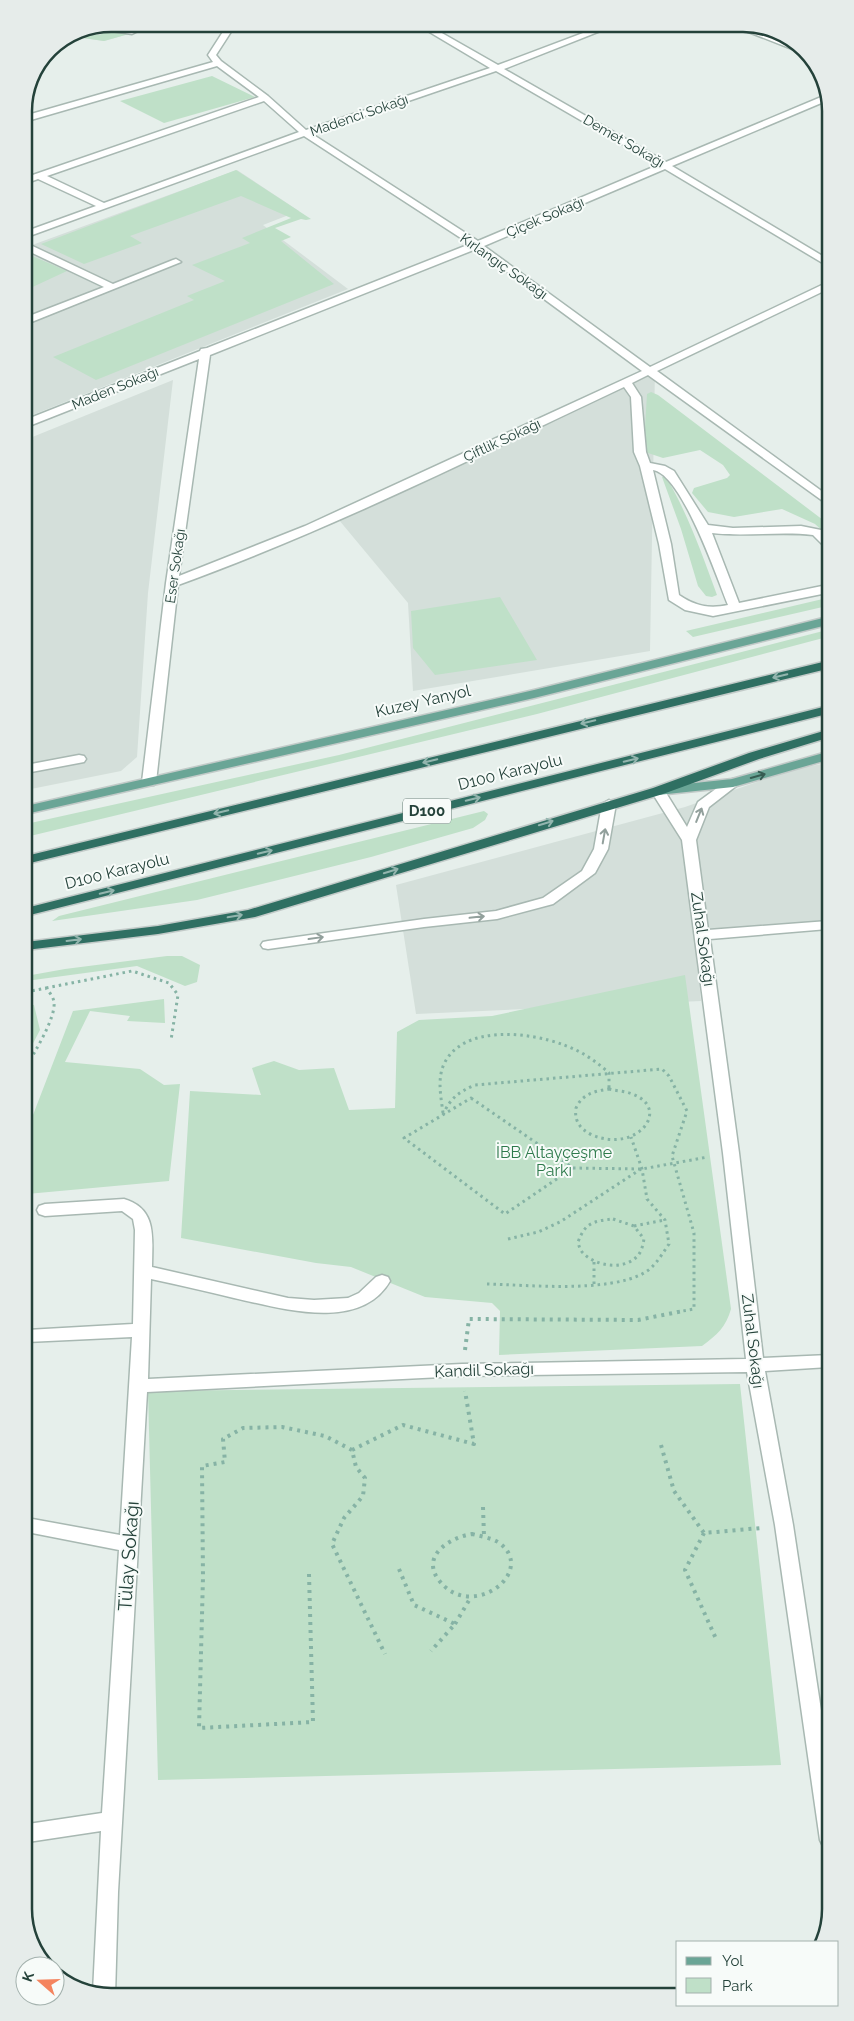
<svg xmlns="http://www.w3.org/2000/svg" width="854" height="2021" viewBox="0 0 854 2021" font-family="Raleway,sans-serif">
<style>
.built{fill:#d4dfda}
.green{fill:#bfe0c8}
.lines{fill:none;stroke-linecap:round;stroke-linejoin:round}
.minor-casing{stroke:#a8b8b2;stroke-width:3}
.major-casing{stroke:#c2cac8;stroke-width:3}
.highway-casing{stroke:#c2cac8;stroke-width:3}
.path-far1{stroke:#86b3a5;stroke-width:3;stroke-dasharray:2.5 4;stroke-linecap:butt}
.path{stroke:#86b3a5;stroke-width:4;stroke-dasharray:3 5;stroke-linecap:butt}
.minor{fill:#fff;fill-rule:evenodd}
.major{fill:#6aa596;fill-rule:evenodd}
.highway{fill:#2f6f62;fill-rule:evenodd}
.oneway{stroke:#93b5ae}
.oneway2{stroke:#365b51}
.oneway3{stroke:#92a09c}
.labels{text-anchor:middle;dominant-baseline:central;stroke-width:4;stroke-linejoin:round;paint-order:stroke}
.far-street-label{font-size:14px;fill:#24423a;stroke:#f7fbf9}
.shield{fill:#f7fbf9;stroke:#637a73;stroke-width:1}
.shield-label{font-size:15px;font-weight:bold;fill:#24423a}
.street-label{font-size:16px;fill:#24423a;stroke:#f7fbf9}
.park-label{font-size:16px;fill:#2d7a4b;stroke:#f7fbf9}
.near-street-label{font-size:19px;fill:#24423a;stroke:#f7fbf9}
.rim{fill:none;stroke:#24423a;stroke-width:2.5}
</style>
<rect width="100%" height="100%" fill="#e6efeb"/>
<!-- built -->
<path class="built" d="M111,24h53l-60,17 -35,-5 9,-6z
M237,170l62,41 -36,14 85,64 -323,129 -1,-170z
M655,369l-5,282 -237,40 -5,-88 -74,-89z
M173,380l-25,213 -11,164 -16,14 -95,19 -1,-350z
M827,763l1,164 -134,4 7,70 -285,13 -20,-129 289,-78 106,-37z"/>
<!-- green -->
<path class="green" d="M152,24h12l-60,17 -35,-5 7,-4 24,3 7,-5 14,2z
M212,76l43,21 -91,26 -44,-22z
M236,170l75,49 -5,1 -5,-1 -26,9 16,9 -10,4 53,43 -238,96 -43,-23 141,-57 -7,-4 38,-15 -33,-16 58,-22 -8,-5 49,-20 -50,-22 -111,40 12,7 -58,21 -43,-20z
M30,255l37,16 -43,20v-34z
M651,392l7,3 169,128v12l-12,-11 -33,-15 -48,8 -26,-5 -16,-19 2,-5 33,-10 3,-3 -7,-10 -23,-15 -37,8 -18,-6 -1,-8 3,-50z
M662,477h4c22,37 36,77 51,118l-5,2 -6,-1 -8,-10 -17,-57z
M500,597l37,63 -102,15 -22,-27 -2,-37z
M827,598v8l-134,31 -7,-6z
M827,630v7l-290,77 -511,123v-13l313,-69z
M484,811l4,3 -3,6 -12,8 -102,29 -174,43 -145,21 7,-5z
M167,956h15l18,9 -3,17 -12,4 -48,-20 -111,15v-5l39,-7z
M685,975l46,334c-5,18 -14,26 -29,37l-203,9 1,-44 -8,-8 -67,-6 -74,-30 -35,-4 -135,-25 9,-147 71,4 -9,-27 22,-7 25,9 35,-2 15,42 46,-2 2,-76 22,-12 73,-4z
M164,999l1,24 -38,-2 3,-5 -40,-5 -25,51 75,7 24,16 16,-1 -11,97 -142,13 -1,-72 7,-7 40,-104z
M26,1004l8,1 6,25 -14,27z
M740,1384l41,381 -623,15 -10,-389z"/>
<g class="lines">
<defs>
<path id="minor" d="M228,24h8l-20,31 5,6 47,35 38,34 184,-62 -74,-44h10l72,41 109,-41h11l-114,45 162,93 160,-67v6l-154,65 154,92v7l-161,-96 -181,77 166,121 176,-84v7l-169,81 170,124v9l-179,-129 -16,8 9,14 5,55 4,11 15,3 9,5 34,54 25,3 68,-2 20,4 6,6v10l-4,-1 -10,-10c-33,-4 -67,2 -101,-2l27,70 88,-18v8l-114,23 -28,-6 -16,-10 -10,-56 -19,-78 -6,-14 -3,-55 -7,-10c-147,69 -294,143 -446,198l-22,197 -2,3h-10l-2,-3 24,-199 33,-224 -170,67 -4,1v-7l175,-69 1,-2 6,-1 263,-104 -166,-108 -280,102v-6l72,-26 -58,-27 -14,5v-6l235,-81 -42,-31 -193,56v-6l189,-54 -5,-7zM496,71l162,94 -180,76 -166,-107zM264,101l35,31 -195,71 -57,-27zM476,249l166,122 -337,155 -126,50 31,-221zM653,470c29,4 64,108 75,135 -19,4 -33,1 -49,-10l-8,-51z
M728,24h11l61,24 5,6z
M102,26l30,4 4,2 -4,2 -41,-6z
M24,242l89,42 60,-24 3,-1 5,3 -157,63v-7l80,-31 -80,-38z
M79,755l5,1 2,3 -2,3 -58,11v-8z
M733,779l7,4 -31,24 -13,33 12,90 120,-9v8l-118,10 29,214 24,205 66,-3v12l-64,4 28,154 37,245v79l-7,-3 -3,-6 -45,-315 -28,-153 -285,4 -315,16 -29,500 -3,104 -10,1 -12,-5 8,-161 -73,11v-18l74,-11 17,-263 -92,-18v-14l93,17 12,-198 -105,5v-12l106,-6 2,-94 -2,-11 -11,-8 -77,5 -6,-2 -2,-4 2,-4 6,-2 79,-5c34,10 28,40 28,68l136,31 26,2 34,-2 11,-5 17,-16 6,-2 6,2 2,4c-30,52 -110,27 -156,17 -28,-7 -55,-13 -83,-19l-3,100 314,-15 284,-5 -23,-206 -41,-313 -31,-49 2,-3h10l24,39 11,-25 30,-22z
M609,800l7,4 -8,45 -13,24 -42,31 -56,15 -73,8 -156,22 -5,-1 -2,-3 2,-3 5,-1 156,-22 72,-8 47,-13 39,-27 12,-22 8,-45z"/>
<path id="major" d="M827,617v8l-293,73 -508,116v-8l508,-116z
M827,752v8l-94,27 -75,8 -7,-4 7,-4 74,-8z"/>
<path id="highway" d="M827,661v8l-801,195v-8z
M827,706v8l-801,202v-8z
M827,730v8l-68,21 -96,35 -408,123 -97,17 -132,16v-8l132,-16 90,-16 405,-122 96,-35z"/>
</defs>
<!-- minor casing -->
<use href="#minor" class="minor-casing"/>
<!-- major casing -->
<use href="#major" class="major-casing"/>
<!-- highway casing -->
<use href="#highway" class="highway-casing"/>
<!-- path-far1 -->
<path class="path-far1" d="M46,988l86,-17 37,12 9,12 -7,45
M26,992l20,-4c3,4 7,8 8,14 2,16 -20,51 -28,65
M609,1089c7,2 16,2 23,5 40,14 6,60 -40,41 -12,-6 -18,-14 -16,-27 6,-14 19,-17 33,-19z
M471,1098l102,70 -68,46 -101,-76z
M443,1113c-2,-16 -6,-34 1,-49 19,-40 86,-32 120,-19 17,6 32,16 45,28v16
M443,1115c7,-17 16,-23 32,-30l187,-16 7,7 18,35 -15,45 22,77v76l-17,3
M573,1168l69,1 66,-12
M613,1219l21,7 10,13c-1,5 -2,11 -5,15 -12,17 -43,13 -56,-1 -3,-3 -4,-7 -5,-11 7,-19 15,-21 35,-23z
M634,1226l31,-6
M508,1239l30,-7 22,-10 81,-53
M594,1262v22
M487,1284c42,1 121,9 157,-11 11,-6 18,-19 25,-29l-4,-24 -18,-21 -5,-30 -11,-32"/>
<!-- path -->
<path class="path" d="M465,1350l4,-31 169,1 45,-9
M661,1445l13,46 30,42 57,-5
M352,1450l51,-25 71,19 -9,-53
M483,1507l1,29
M704,1533l-19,37 32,71
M472,1534c8,2 19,4 26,8 42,29 -28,82 -60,37 -17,-24 13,-42 34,-45z
M399,1569l15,36 41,19 -24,27
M309,1574l4,148 -114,6 4,-151 -1,-111 23,-4 -2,-23 20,-11 39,-1 43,9 27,14 4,17 9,11 -2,18 -19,22 -12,26 53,110
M455,1624l16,-27"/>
<!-- minor -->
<use href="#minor" class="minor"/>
<!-- major -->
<use href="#major" class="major"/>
<!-- highway -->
<use href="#highway" class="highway"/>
</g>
<!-- one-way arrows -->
<defs><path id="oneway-shaft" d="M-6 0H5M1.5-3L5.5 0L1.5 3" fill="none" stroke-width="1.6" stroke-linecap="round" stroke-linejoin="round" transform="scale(1.25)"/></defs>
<g class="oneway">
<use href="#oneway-shaft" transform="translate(780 676) rotate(167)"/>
<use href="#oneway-shaft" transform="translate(588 722) rotate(166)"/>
<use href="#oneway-shaft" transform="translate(631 760) rotate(-14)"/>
<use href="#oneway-shaft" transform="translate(430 761) rotate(166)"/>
<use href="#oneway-shaft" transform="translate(473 799) rotate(-14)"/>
<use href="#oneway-shaft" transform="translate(221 812) rotate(166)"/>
<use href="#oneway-shaft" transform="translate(546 823) rotate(-17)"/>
<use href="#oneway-shaft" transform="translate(265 852) rotate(-14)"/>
<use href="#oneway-shaft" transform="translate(391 871) rotate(-17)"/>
<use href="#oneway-shaft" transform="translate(107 892) rotate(-14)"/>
<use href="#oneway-shaft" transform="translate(235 916) rotate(-10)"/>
<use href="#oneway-shaft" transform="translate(74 940) rotate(-7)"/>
</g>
<use class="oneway2" href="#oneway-shaft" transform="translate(758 776) rotate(-16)"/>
<g class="oneway3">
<use href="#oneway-shaft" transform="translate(699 815) rotate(-68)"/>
<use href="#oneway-shaft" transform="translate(604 836) rotate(-80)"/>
<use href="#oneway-shaft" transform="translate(477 917) rotate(-6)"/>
<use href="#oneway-shaft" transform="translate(316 938) rotate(-8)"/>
</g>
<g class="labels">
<!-- far-street labels -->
<g class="far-street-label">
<text transform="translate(359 115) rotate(-19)">Madenci Sokağı</text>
<text transform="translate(624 141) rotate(30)">Demet Sokağı</text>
<text transform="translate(545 217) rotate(-23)">Çiçek Sokağı</text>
<text transform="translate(504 266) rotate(35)">Kırlangıç Sokağı</text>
<text transform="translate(115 388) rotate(-22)">Maden Sokağı</text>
<text transform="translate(502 440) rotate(-25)">Çiftlik Sokağı</text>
<text transform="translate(175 566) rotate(-82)">Eser Sokağı</text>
</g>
<!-- shield labels -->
<rect class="shield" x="403" y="798.5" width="48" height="25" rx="4"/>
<g class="shield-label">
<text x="427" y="811">D100</text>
</g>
<!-- street labels -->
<g class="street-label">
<text transform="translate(423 701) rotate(-13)">Kuzey Yanyol</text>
<text transform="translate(510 772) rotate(-14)">D100 Karayolu</text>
<text transform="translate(117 871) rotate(-14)">D100 Karayolu</text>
<text transform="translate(703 939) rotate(82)">Zuhal Sokağı</text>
<text transform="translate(753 1341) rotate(83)">Zuhal Sokağı</text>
<text transform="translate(484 1370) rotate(-2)">Kandil Sokağı</text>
</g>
<!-- park labels -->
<g class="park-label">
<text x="554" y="1152">İBB Altayçeşme<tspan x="554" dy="18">Parkı</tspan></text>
</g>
<!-- near-street labels -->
<g class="near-street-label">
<text transform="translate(128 1556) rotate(-86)">Tülay Sokağı</text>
</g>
</g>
<!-- crop -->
<path d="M0 0H854V2021H0ZM111 32H743A79 79 0 0 1 822 111V1909A79 79 0 0 1 743 1988H111A79 79 0 0 1 32 1909V111A79 79 0 0 1 111 32Z" fill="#e6ecea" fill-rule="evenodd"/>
<path class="rim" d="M111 32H743A79 79 0 0 1 822 111V1909A79 79 0 0 1 743 1988H111A79 79 0 0 1 32 1909V111A79 79 0 0 1 111 32Z"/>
<!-- legend -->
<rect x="676" y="1941" width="162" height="65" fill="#f7fbf9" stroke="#a3b1ad"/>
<rect x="686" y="1957" width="25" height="8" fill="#6aa596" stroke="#a3b1ad"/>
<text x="722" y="1966" font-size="15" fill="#24423a">Yol</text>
<rect x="686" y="1978" width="25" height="15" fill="#bfe0c8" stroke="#a3b1ad"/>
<text x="722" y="1991" font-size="15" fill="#24423a">Park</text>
<!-- north arrow -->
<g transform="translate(40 1981) rotate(290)"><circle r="24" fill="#f7fbf9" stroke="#a3b1ad"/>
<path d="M0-4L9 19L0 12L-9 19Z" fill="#f4845f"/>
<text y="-8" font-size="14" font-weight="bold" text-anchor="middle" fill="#24423a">K</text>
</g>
</svg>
